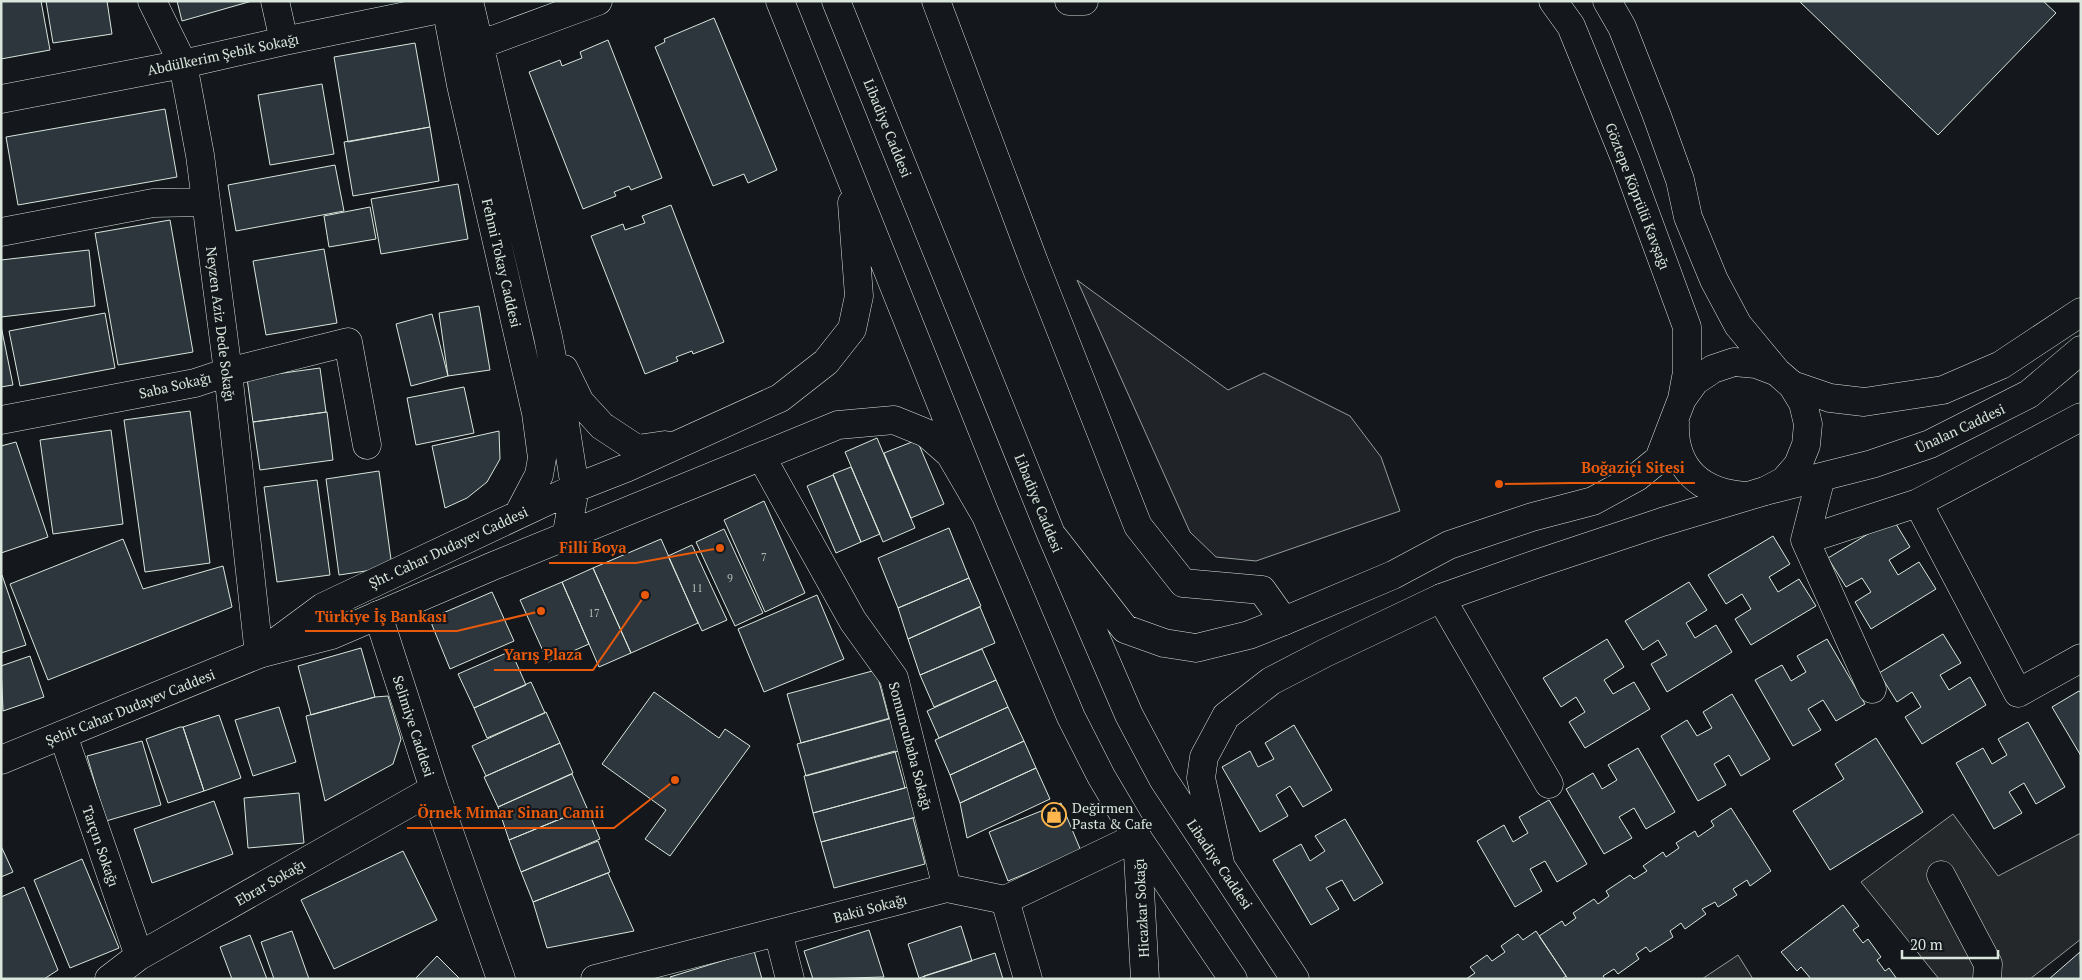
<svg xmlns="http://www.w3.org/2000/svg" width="2082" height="980" viewBox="0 0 2082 980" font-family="'PT Serif',serif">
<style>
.green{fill:#202428;stroke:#939e99}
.parking{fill:#24282b;stroke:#939e99}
.building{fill:#2c363c;stroke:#d8e6dc}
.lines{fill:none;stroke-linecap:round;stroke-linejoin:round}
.minor-casing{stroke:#d8e6dc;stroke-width:29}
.major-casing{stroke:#d8e6dc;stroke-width:29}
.minor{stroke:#14181c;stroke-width:28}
.major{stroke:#14181c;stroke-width:28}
.labels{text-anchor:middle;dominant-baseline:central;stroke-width:4;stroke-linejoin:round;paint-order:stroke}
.number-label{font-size:11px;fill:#adbab4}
.street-label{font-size:14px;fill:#d8e6dc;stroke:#14181c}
.poi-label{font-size:14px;fill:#d8e6dc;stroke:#14181c;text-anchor:start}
.leader{fill:none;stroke:#e8590c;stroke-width:2}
.callout-dot{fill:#e8590c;stroke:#14181c;stroke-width:2}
.callout-label{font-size:15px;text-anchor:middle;font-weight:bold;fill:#e8590c;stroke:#14181c;stroke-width:4;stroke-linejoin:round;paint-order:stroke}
</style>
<rect width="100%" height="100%" fill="#14181c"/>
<!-- green -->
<path class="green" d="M1077,280l151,110 36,-17 86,43 31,41 19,54 -144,50 -40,-4 -26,-25z"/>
<!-- parking -->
<path class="parking" d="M1953,814l45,62 83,-43v106l-51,40h-91l-78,-97z
M1738,955l15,24h-51z"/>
<!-- building -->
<path class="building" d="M1,1h40l9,49 -49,9z
M46,1h61l5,33 -59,9z
M177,1h75l-70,20z
M1799,1h244l13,12 -118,122z
M714,18l63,152 -29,13 -4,-9 -31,12 -58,-139 10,-5 -1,-3z
M608,40l54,138 -31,12 -2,-4 -15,6 2,4 -33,13 -54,-137 31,-12 2,6 20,-8 -2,-6z
M415,43l15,84 -82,15 -14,-85z
M322,84l12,70 -64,11 -12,-70z
M165,109l12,68 -159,28 -12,-68z
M430,127l9,54 -86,15 -9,-54z
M335,165l9,46 -108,20 -8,-46z
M458,184l10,55 -87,15 -10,-55z
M671,205l53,137 -31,12 -1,-3 -16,6 2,4 -33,13 -54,-138 32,-12 2,6 20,-7 -3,-7z
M370,207l6,32 -47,8 -5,-31z
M170,220l23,132 -75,13 -23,-132z
M324,249l13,74 -71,12 -13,-74z
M89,250l6,56 -94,11v-57z
M479,306l11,64 -42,6 -9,-63z
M105,313l10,55 -95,18 -11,-55z
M432,314l16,62 -37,10 -15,-62z
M1,326l12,59 -12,2z
M320,368l6,44 -73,10 -6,-44z
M464,387l10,46 -58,12 -9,-47z
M190,411l20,152 -65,9 -21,-152z
M327,412l6,48 -73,10 -7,-48z
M111,430l12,94 -70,10 -13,-94z
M499,431l1,28 -13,23 -20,16 -22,10 -13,-62z
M877,438l38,90 -32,14 -38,-90z
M917,440l27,64 -33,14 -27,-65z
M16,442l32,95 -47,16v-107z
M851,467l29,67 -19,8 -28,-68z
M379,471l13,96 -53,8 -13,-96z
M833,475l28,67 -25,11 -29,-67z
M317,480l13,95 -53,7 -13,-95z
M764,501l41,92 -40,19 -41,-92z
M1893,519l17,28 -21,13 9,15 21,-13 17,27 -65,40 -16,-27 16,-10 -9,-14 -16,9 -18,-29z
M949,528l20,50 -71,30 -20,-50z
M724,529l39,84 -28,13 -39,-84z
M1773,536l17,28 -21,13 9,15 21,-13 17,27 -65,39 -16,-26 16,-10 -9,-15 -16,10 -18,-29z
M123,539l20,50 80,-23 9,41 -184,73 -38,-96z
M661,539l37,84 -67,30 -38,-85z
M692,545l35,75 -25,11 -34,-75z
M593,568l38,85 -32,14 -37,-85z
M2,575l24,70 -25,8v-78z
M969,578l12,28 -73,33 -10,-31z
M562,582l27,62 -41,18 -28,-62z
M1689,582l18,28 -21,13 9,15 21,-13 16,27 -65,40 -16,-28 16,-9 -9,-15 -15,10 -18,-29z
M492,592l22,49 -64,28 -18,-44v-5l4,-4z
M817,595l27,64 -80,33 -26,-63z
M980,607l15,36 -75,32 -12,-36z
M1943,634l18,29 -21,12 9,15 21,-13 16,28 -64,39 -17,-27 16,-10 -9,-15 -15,10 -18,-29z
M1607,639l17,28 -20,13 9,14 21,-12 16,27 -65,39 -16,-26 16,-10 -9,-15 -15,10 -18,-29z
M1827,639l38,65 -29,17 -13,-21 -15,9 13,21 -28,16 -38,-66 27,-15 9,16 15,-9 -9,-16z
M361,648l14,49 -64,18 -13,-49z
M982,649l14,31 -62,27 -14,-32z
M511,651l15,34 -52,23 -16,-34z
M30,656l14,41 -41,14 -2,-45z
M876,670l13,49 -88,24 -14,-49z
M996,680l12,27 -69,31 -12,-27z
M531,682l14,31 -58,25 -13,-30z
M2079,691l2,2v63l-29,-49z
M654,692l65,46 6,-9 25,17 -80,110 -25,-17 21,-29 -64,-46z
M1732,694l38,65 -29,17 -12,-21 -15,9 12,21 -28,16 -37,-65 26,-16 10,16 15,-8 -9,-16z
M388,696l13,43 -8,25 -68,37 -19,-85 69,-19z
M279,707l17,55 -43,14 -18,-56z
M1008,707l16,34 -74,34 -15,-35z
M546,712l14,31 -74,33 -14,-30z
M219,715l22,63 -37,13 -21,-64z
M890,718l9,33 -93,25 -9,-32z
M2028,722l37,65 -29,17 -12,-21 -15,9 13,21 -28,16 -38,-66 27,-15 9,16 15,-9 -9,-16z
M1294,725l38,65 -29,17 -13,-21 -14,9 12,21 -28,16 -38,-65 28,-16 8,16 16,-8 -9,-16z
M180,727h3l21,64 -36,12 -22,-64z
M1876,738l47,74 -93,58 -37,-59 51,-32 -9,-15z
M142,741l19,64 -55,16 -19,-65z
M1024,741l12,27 -76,35 -10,-28z
M560,743l13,30 -75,34 -14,-30z
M1638,748l37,64 -29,17 -12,-21 -15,9 13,21 -28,16 -38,-65 27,-16 9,16 15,-9 -9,-15z
M895,751l10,37 -92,25 -9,-37z
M1036,768l14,31 -83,39 -7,-35z
M572,774l15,34 -78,32 -11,-33z
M908,787l8,30 -95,25 -8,-29z
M299,793l5,50 -56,5 -4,-50z
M1549,800l38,64 -30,18 -12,-21 -15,8 12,22 -27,16 -38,-66 27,-16 9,17 15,-9 -9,-16z
M214,801l19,53 -81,29 -18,-54z
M1061,803l20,48 -73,30 -19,-49z
M587,808l13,31 -79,33 -12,-32z
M1731,808l40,63 -21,15 -3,-6 -14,9 4,6 -19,12 -3,-5 -13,7 4,5 -21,15 -4,-6 -11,8 3,6 -23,15 -4,-5 -10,7 3,5 -21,15 -4,-5 -11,7 2,3h-37l-29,-43 23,-15 3,5 11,-8 -3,-5 21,-14 4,5 11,-8 -3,-5 24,-16 4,4 13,-8 -4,-5 20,-14 3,5 13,-9 -3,-5 19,-12 3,6 16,-11 -3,-5z
M913,818l12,46 -91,24 -13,-46z
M1345,819l38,64 -29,18 -12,-21 -16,8 13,21 -28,16 -38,-65 28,-16 9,17 15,-10 -10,-15z
M598,841l12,31 -77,30 -12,-30z
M1,846l12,26 -12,5z
M403,851l34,69 -103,49 -33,-69z
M82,859l37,89 -49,20 -36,-88z
M608,873l26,58 -87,17 -14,-46z
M24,887l34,83 -14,9h-43v-82z
M1843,905l16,21 -6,4 10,13 5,-4 13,18 -4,3 8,11 4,-3 8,11h-86l-10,-12 -4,4 -16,-19z
M961,926l11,35 -53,17 -11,-34z
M869,930l15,47 -71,2 -9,-28z
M292,931l17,48h-35l-13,-37z
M1536,931l30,45 -4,3h-96l9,-6 -5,-6 17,-12 5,6 13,-9 -4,-6 17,-12 5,6z
M250,935l17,44h-35l-12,-32z
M754,951l8,28h-91l-1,-2z
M2080,952l1,27h-32z
M995,953l8,26h-79v-3z
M437,956l23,23h-45z"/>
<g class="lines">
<defs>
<path id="minor" d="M152,1l31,63 17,91 28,217 31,282
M275,1l9,40
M936,1l98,261 104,264 45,57 79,7 22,31
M1069,1h15
M1,99l182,-35 101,-23 161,-33
M1,232l152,-29 53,-1
M1792,385l38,13 34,4 79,-12 58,-25 80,-53
M1,420l194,-37 33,-11 120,-30 19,103
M762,458l91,163 41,57 53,210
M1821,477l-16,63 67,149
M1765,491l107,-27 58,-20 99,-50 52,-44
M1918,503l100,190 63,-35
M1805,540l113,-37 163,-86
M1441,598l108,186
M378,615l56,174 67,190
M63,735l76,221
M1941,875l47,89 -1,15
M1005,900l23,79
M778,932l12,47
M109,979l30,-23 295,-167
M595,979l352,-91 58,12 132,-63 8,142"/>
<path id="major" d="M445,1l16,84 75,328 6,45 -3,17 -21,40
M469,1l79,336 17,87 10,64 -9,50
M780,1l206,515 85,201 30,59 36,61 96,142
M836,1l215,533 78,181 34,64 132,200
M1553,1l18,25 55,135 61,166v45l-5,27
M1607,1l15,26 35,89 23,64 8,37 26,63 24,45 39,47
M463,51l135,-50
M564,369l16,33 22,24 35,23 28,-4
M1675,422c-2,46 25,71 71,74
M1051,534l74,95 39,14 32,5 53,-13 35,-14 109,-46 56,-30 83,-28 61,-16 44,-24 22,-18 23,-60 13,-18 18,-12 21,-7 22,2 21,8 15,13 11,18 5,21 -2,21 -8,20 -14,16 -19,10 -103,31 -123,41 -98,35 -116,55 -54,28 -45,35 -22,41 -3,21 19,85
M269,647l54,-40 252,-119 51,-20 154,-70 46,-36 26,-33 7,-33 -7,-93
M1,760l258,-106 73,-19 161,-69 345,-141 56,-5 32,13 24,21 36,62"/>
</defs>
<!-- minor casing -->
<use href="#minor" class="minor-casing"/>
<!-- major casing -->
<use href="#major" class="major-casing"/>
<!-- minor -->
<use href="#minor" class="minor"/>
<!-- major -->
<use href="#major" class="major"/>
</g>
<!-- icons -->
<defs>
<symbol id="shop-ring" viewBox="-11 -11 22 22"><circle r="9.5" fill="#14181c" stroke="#ffb74d" stroke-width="1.5"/><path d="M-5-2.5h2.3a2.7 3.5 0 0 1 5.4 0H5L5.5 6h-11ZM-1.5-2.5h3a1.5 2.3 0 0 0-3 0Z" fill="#ffb74d"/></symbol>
</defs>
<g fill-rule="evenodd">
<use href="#shop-ring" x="1040" y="801" width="28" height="28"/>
</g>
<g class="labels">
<!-- number labels -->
<g class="number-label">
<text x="764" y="557">7</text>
<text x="730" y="578">9</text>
<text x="697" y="588">11</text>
<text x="594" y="613">17</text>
</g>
<!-- street labels -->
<g class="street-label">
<text transform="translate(223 54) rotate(-12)">Abdülkerim Şebik Sokağı</text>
<text transform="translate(888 128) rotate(68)">Libadiye Caddesi</text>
<text transform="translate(1638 196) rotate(69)">Göztepe Köprülü Kavşağı</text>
<text transform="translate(502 263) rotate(77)">Fehmi Tokay Caddesi</text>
<text transform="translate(221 324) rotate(83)">Neyzen Aziz Dede Sokağı</text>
<text transform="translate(175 385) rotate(-13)">Saba Sokağı</text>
<text transform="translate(1960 428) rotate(-25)">Ünalan Caddesi</text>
<text transform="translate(1039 503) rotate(68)">Libadiye Caddesi</text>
<text transform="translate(448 547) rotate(-25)">Şht. Cahar Dudayev Caddesi</text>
<text transform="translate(130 707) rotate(-22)">Şehit Cahar Dudayev Caddesi</text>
<text transform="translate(414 726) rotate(72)">Selimiye Caddesi</text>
<text transform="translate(911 746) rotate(75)">Somuncubaba Sokağı</text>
<text transform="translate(101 846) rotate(71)">Tarçın Sokağı</text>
<text transform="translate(1220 864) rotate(56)">Libadiye Caddesi</text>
<text transform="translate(270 882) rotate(-30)">Ebrar Sokağı</text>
<text transform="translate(870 908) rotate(-15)">Bakü Sokağı</text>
<text transform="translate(1141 908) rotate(-93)">Hicazkar Sokağı</text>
</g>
<!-- poi labels -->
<g class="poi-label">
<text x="1072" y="807">Değirmen<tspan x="1072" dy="16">Pasta &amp; Cafe</tspan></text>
</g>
</g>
<!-- callouts -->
<path class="leader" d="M1499 484L1572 483H1695M720 548L636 563H549M541 611L457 631H305M645 595L593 670H494M675 780L614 828H407"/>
<g class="callout-dot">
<circle cx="1499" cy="484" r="5"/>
<circle cx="720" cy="548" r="5"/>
<circle cx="541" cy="611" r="5"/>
<circle cx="645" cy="595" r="5"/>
<circle cx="675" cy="780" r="5"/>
</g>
<g class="callout-label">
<text x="1633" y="473">Boğaziçi Sitesi</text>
<text x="593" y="553">Filli Boya</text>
<text x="381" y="622">Türkiye İş Bankası</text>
<text x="543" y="660">Yarış Plaza</text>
<text x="511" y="818">Örnek Mimar Sinan Camii</text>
</g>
<!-- border -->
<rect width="2082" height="980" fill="none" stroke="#d8e6dc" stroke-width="5"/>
<!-- scale -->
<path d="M1902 950v8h96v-8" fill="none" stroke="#d8e6dc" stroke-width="2.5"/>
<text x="1910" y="950" font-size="15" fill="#d8e6dc" stroke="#14181c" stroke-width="4" paint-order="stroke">20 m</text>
</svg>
